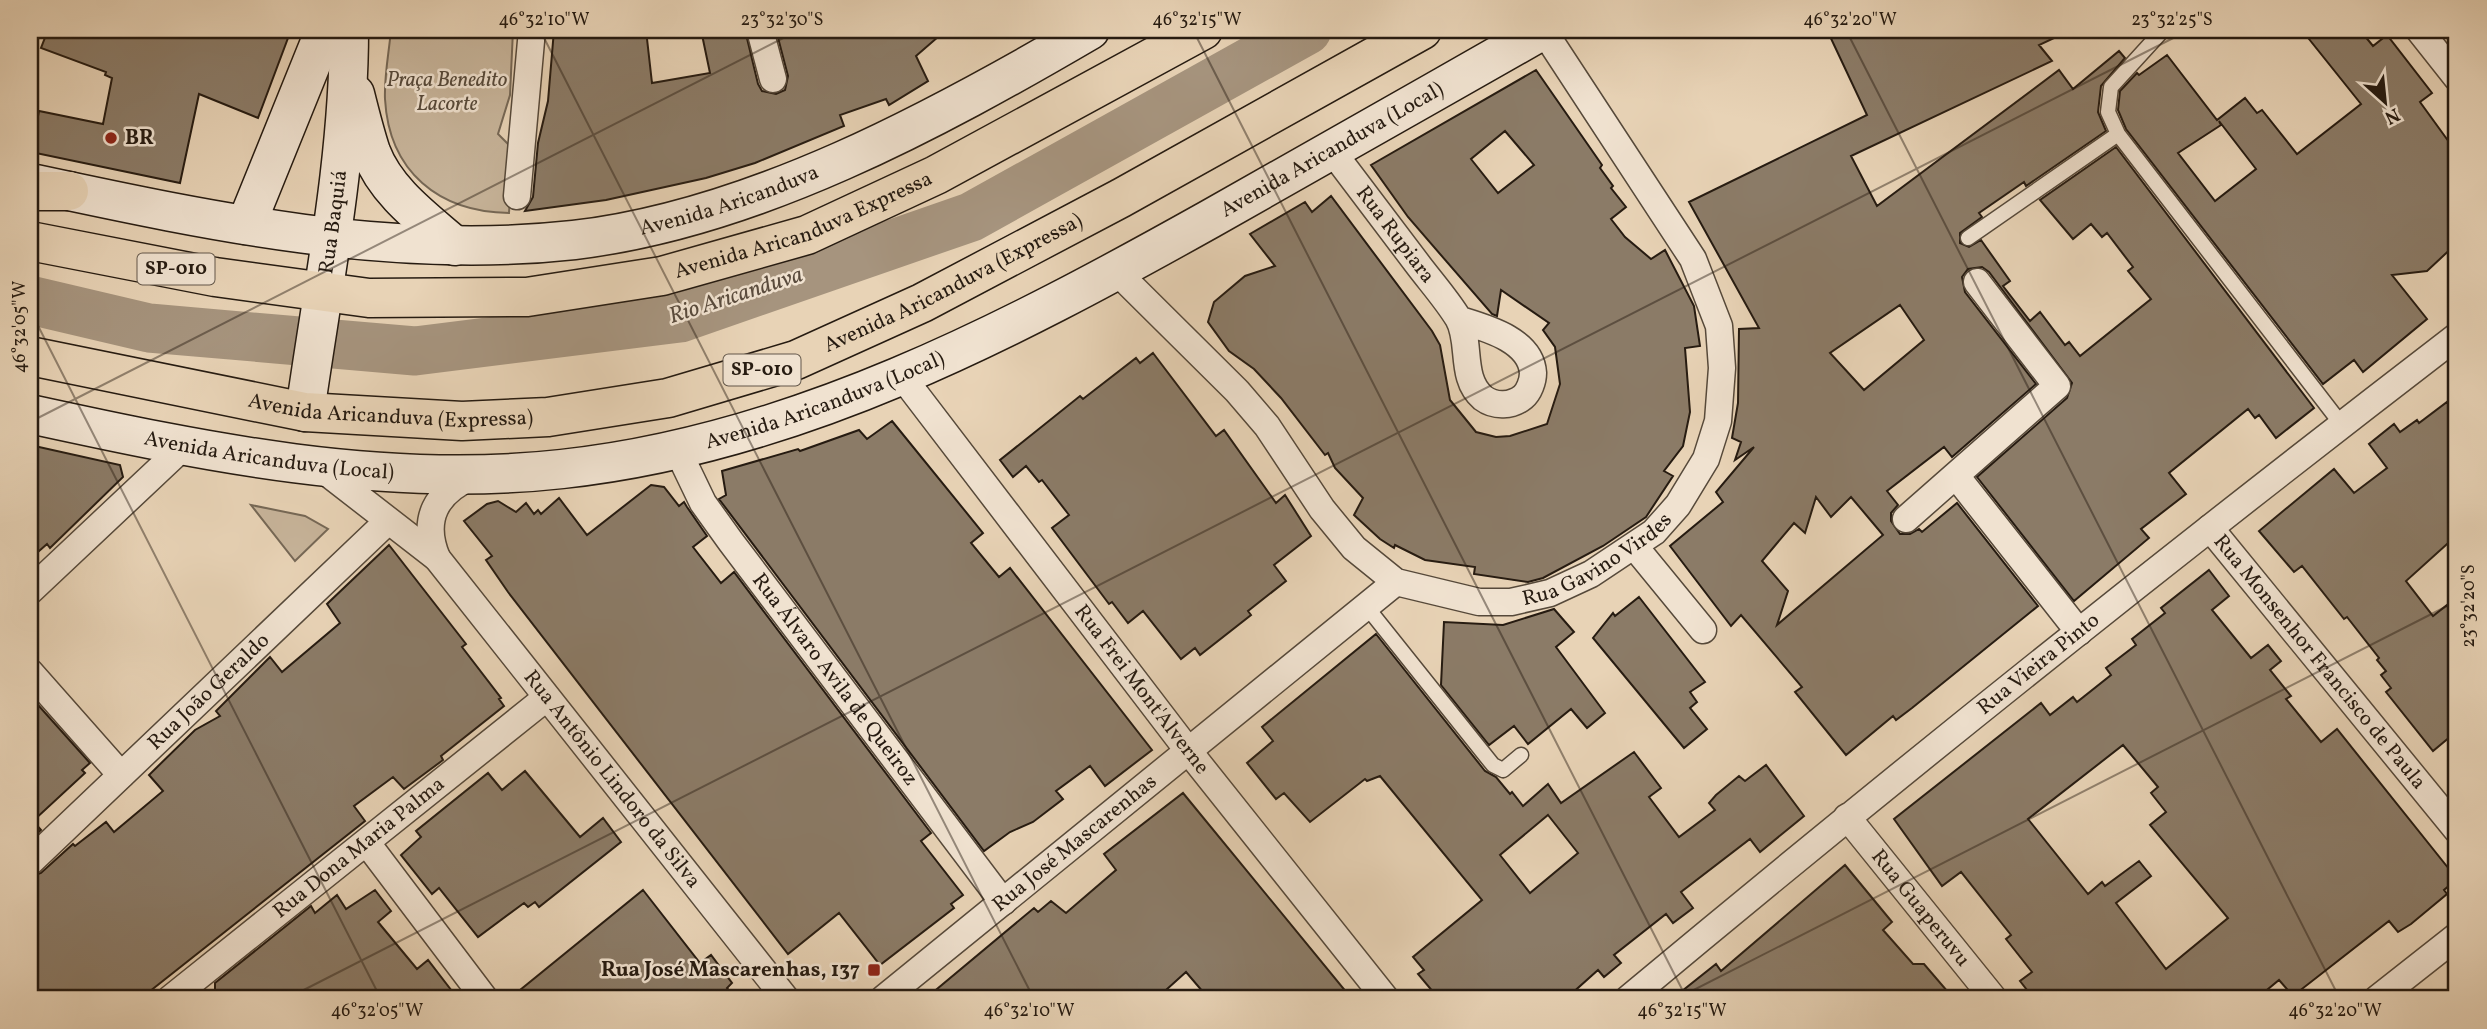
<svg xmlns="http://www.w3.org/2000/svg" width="2487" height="1029" viewBox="0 0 2487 1029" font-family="Vollkorn,serif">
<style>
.green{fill:#c7b49a;stroke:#766856;stroke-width:2}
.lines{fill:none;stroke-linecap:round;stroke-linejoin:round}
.river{stroke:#a6947e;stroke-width:49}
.building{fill:#8b7b67;stroke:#261b11;stroke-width:2;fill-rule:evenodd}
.lane-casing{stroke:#56493a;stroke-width:17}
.street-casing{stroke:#56493a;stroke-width:29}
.secondary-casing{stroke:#261b11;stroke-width:41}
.highway-casing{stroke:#261b11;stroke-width:41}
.lane{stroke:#f0e2d0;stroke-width:14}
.street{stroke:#f0e2d0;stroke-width:26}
.secondary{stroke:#f0e2d0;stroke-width:38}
.highway{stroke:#e8d3b6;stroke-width:38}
.ticks{fill:none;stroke:#261b11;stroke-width:2;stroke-opacity:0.45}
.poi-dot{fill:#8f2418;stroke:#f0e2d0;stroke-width:2.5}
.labels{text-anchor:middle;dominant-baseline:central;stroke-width:5;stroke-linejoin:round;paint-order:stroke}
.shield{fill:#f0e2d0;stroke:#63574a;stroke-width:2}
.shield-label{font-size:19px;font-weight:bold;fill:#261b11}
.park-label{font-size:21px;font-style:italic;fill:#56493a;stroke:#f0e2d0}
.poi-label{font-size:21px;font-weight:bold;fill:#261b11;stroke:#f0e2d0;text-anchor:start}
.street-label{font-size:21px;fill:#261b11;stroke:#f0e2d0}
.water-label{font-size:23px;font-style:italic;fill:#594b3d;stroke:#f0e2d0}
.neatline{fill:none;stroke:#261b11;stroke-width:2.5}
.ticks-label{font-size:18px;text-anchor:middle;fill:#261b11}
</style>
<rect width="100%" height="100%" fill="#e8d3b6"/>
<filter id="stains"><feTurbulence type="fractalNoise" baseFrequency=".00286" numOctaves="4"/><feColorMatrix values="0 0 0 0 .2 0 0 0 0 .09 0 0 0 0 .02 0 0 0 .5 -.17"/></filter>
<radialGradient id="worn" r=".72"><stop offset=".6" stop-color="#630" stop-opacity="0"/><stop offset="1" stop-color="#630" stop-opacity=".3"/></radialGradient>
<!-- green -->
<path class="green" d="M391,30h122l-3,65 -12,39 15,15 -4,64c-70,-1 -120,-41 -124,-114 -1,-22 4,-47 6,-69z
M251,505l54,11 23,13 -33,32z"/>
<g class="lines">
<!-- river -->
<path class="river" d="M30,300l119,28 266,23 265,-33 291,-101 336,-187"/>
</g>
<!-- building -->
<path class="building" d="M48,30h243l-33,88 -59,-24 -19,89 -149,-31 8,-41 64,13 9,-46 -7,-3 1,-3 -65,-24z
M554,30h92l6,53 58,-10 -9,-43h44l13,54 4,7 14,3 9,-4 3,-14 -12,-46h170l-30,26 12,25 -39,24 -3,-6 -46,16 4,11 -89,37 -49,15 -100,22 -81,11 8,-14 5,-54 10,-42z
M1827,30h244l-32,15 13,16 -201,95 26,50 182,-136 14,19 46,-38 6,7 -24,28 -3,26 8,19 -80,55 -2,-4 -45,31 3,4 -22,16v10l9,4 12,-7 29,41 -7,5 27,35 10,-9 25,33 4,-3 11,14 71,-57 -23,-28 5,-4 -26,-34 -5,4 -11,-13 -18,15 -33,-39 76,-53 198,261 -38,30 -17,-23 -4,3 -7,-9 -79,64 17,21 -45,35 8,9 -75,63 -97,-124 90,-79 5,-15 -83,-111 -7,-5 -14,2 -6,8 3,15 71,92 -84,73 -8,-10 -57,44 11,14 -7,8v8l9,13h10l9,-5 3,3 35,-29 81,103 -126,102 -16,12 -3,-4 -47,39 -51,-63 7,-5 -61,-72 -10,11 -61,-80 53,-44 -7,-10 38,-45 -19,13 6,-18 -9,-4 6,-35 1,-74 20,-1 -70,-126 178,-87zM1900,305l24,35 -60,50 -34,-37zM1816,497l15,20 20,-20 32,38 -106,90 11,-34 -26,-30 32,-38 11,10z
M2321,30h39l13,16 14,-11 45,58 -12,9 37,51v90l-30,28 -35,4 35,44 -64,53 -9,-12 -31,24 -197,-255 -8,-19 2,-19 17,-18 2,2 28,-20 50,65 28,-22 12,15 5,-3 35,44 64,-50 -52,-65zM2219,121l37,48 -41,32 -37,-48 43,-28z
M1536,70l66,95 -2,3 13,18 -2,2 15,19 -15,12 14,18 26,22 14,-9 29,56 6,40 -15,2 5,64 -7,34 -19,25 9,5 -27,41 -43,29 -60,32 -15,4 -54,-8 1,-7 -50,-7 -30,-15 -1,3 -14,-9 -26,-24 9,-17 -28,-30 -7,-15 -3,2 -44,-57 -27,-29 -25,-18 -21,-29 6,-20 31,-26 30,-10 -25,-32 55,-32 7,10 19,-16 101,135 8,14 10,55 26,32 20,5 14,-1 37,-12 13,-40 -5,-37 -12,-17 6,-7 -48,-33 -4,26 -5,-2 -84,-97 -37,-52zM1505,131l29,34 -36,28 -27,-34z
M1153,353l63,83 8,-6 52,73 9,-8 26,41 -37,29 12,16 -38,30 3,4 -51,40 -5,-7 -14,11 -38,-48 -15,12 -16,-21 -3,2 -57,-76 17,-13 -27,-35 -3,2 -13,-16 -13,11 -13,-17 80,-64 3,3 53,-41 4,5z
M2447,402l10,13v120l-51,46 27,35 14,-11 10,14v112l-24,20 -47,-59 5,-4 -10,-13 5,-4 -9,-11 2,-2 -32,-41 -3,2 -42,-53 -8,6 -35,-41 75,-62 20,24 33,-25 -18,-24 25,-20 6,8 17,-12 2,3z
M892,421l91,112 -12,10 28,34 11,-9 142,182 -47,36 -15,-20 -34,25 7,8 -30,23 -23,10 -26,19 -265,-352 7,-4 -4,-24 76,-22 2,2 59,-21 8,9z
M30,445l90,20 3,12 -73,71 -3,-4 -17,15z
M651,485l13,2 15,19 5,-4 3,5 20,29 -14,11 28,36 13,-11 197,261 -10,8 42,54 -12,9 3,4 -74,57 -41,-52 -51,41 -280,-362 -22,-32 6,-4 -28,-35 23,-17 11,-3 18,11 10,-9 8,11 4,-4 3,4 18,-16 28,37z
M389,545l77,99 -4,3 39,51 -2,1 5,7 -63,50 2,4 -39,29 -11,-12 -39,29 11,15 -225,178h-110v-122l11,-4 32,-29 2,2 31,-24 8,10 49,-41 -14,-16 46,-45 25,-14 -4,-5 54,-54 12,15 58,-49 -13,-19z
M2209,570l20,26 -17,14 39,48 17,-13 13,16 -11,9 21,26 -5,3 35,43 16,-13 120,150 -13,11 3,4 -36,30 -13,8 -9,-11 -96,75 -14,-16 -23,19h-222l-14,-18 12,-9 -26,-33 5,-4 -50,-63 -19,14 -48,-67 147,-116 9,12 23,-18 4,5 34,-27 -5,-7 30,-23 -4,-6 33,-26 -4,-5zM2123,745l35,42 -7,6 15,19 -16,13 78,93 -62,51 -50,-66 35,-27 -12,-15 -34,25 -3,-4 -14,12 -60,-75z
M1639,597l66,85 -15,10 7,10 -7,6 17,21 -23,19 -91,-110 20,-25 2,3z
M1554,609l20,23 -18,15 49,66 -18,15 -16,-19 -43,35 -14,-18 -25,19 -48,-60 3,-63 59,3z
M1376,634l109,137 11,6 14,17 2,-2 11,14 25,-22 13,19 73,-51 27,36 -12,9 30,40 36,-27 -6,-7 7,-8 23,-19 6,5 21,-16 38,51 -44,36 -10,-13 -69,53 12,16 -20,15 -7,-9 -52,41 7,8 -17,14 -6,-7 -28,25 -4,-4 -10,8h-117l-21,-25 6,-4 -11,-13 69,-57 -102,-124 -13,5 -2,-2 -55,43 -26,-29 -8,6 -29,-36 26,-22 -11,-14zM1548,815l30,38 -48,40 -30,-38z
M30,696l60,67 -8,7 3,3 -52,48 8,9 -11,10z
M525,771l55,66 23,-19 18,24 -82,65 -4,-5 -7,5 -4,-4 -46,34 -39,-49 -7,6 -31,-39 20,-18 -5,-6 72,-58 14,17z
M1183,793l169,206h-143l-23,-27 -30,27h-231l109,-91 4,4 13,-11 15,12 50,-43 -12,-16z
M1845,865l47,57 -9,8 30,34h11l30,35h-282l44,-35 5,7z
M375,890l16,21 -13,11 39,47 11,-9 30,39h-34l-5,-5 -7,5h-192l-5,-7v-9l96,-77 4,7 22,-18 9,14z
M643,890l57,73 11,-8 21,28 -5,5 9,11h-227z"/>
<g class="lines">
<defs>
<path id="lane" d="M2118,134l-10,-22 3,-25 52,-57
M1968,238l150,-104 224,291
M1366,606l127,159 10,5 18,-15"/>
<g id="street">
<path d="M760,30l13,49"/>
<path d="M2419,30l38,48"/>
<path id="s1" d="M1332,151c29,38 58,77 87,115 13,17 28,34 39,52 14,23 1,60 25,80 12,9 29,8 40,-1 6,-5 10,-16 10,-24 -2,-33 -47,-45 -73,-53"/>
<path d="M517,196l15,-166"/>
<path id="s2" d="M1116,271l121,120 30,35 55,83 32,39 42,34 83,20h32l39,-9 41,-19 63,-42 24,-27 28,-46 12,-38 4,-53 -3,-42 -26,-67 -150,-229"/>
<path id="s3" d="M901,375l289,378 196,246"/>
<path id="s4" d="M678,451l25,52 28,39 272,360"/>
<path id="s5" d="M321,468l116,90 349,441"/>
<path d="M1957,477l122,155"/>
<path d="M1906,519l151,-133 -80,-104"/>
<path id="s6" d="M2210,528l247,302"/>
<path d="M1635,547l68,83"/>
<path d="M437,558c-16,-39 -1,-66 36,-82"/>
<path d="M30,591l153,-144"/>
<path d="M30,672l91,103"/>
<path id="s7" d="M1847,817l147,182"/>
<path d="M367,843l118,156"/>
<path id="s8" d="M30,862l358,-341"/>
<path id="s9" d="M170,999l376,-301"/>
<path id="s10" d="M883,999l513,-417"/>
<path id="s11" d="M1628,999c272,-227 548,-447 829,-663"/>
<path d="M2377,999l80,-63"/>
</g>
<g id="secondary">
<path d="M355,94c5,20 10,40 16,58 15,40 53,67 84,94"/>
<path id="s12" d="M36,184c177,38 357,76 538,56 180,-21 362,-120 516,-210"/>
<path d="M246,225l79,-195"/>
<path id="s13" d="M305,412c18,-127 44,-254 44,-382"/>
<path id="s14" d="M30,414c174,38 353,75 532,55 233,-25 446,-137 648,-250 112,-63 222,-126 333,-189"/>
</g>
<g id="highway">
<path d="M30,191h39"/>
<path id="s15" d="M30,241l185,36 154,21 158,-1 135,-21 145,-41 129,-60 267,-145"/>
<path id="s16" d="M30,356l275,56 157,9 86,-4 120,-19 128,-38 126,-57 199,-105 301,-168"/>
</g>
</defs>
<!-- lane casing -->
<use href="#lane" class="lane-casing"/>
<!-- street casing -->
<use href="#street" class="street-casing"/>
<!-- secondary casing -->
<use href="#secondary" class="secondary-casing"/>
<!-- highway casing -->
<use href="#highway" class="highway-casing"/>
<!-- lane -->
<use href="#lane" class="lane"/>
<!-- street -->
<use href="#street" class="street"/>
<!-- secondary -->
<use href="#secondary" class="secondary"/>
<!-- highway -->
<use href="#highway" class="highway"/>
</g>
<!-- ticks -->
<path class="ticks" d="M540,30l494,969M1193,30l494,969M1846,30l494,969M30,310l351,689M30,422l769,-392M286,999l1903,-969M1676,999l781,-398"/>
<!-- markers -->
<g class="poi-dot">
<circle cx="111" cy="138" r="7"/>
<rect x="867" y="963" width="14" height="14" rx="3.5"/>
</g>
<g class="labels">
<!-- shield labels -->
<g class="shield">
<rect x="137.5" y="253.5" width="77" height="31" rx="5"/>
<rect x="723.5" y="354.5" width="77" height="31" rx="5"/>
</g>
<g class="shield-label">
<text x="176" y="269">SP-010</text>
<text x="762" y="370">SP-010</text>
</g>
<!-- park labels -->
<g class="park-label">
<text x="447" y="80">Praça Benedito<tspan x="447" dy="24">Lacorte</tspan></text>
</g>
<!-- poi labels -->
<g class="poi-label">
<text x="125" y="138">BR</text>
<text x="860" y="970" text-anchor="end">Rua José Mascarenhas, 137</text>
</g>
<!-- street labels -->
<g class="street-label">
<text stroke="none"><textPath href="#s14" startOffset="1377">Avenida Aricanduva (Local)</textPath></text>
<text stroke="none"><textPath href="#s12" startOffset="704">Avenida Aricanduva</textPath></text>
<text stroke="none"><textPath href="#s13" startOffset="192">Rua Baquiá</textPath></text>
<text stroke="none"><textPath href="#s15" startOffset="789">Avenida Aricanduva Expressa</textPath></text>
<text stroke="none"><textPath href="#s1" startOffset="105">Rua Rupiara</textPath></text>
<text stroke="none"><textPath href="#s16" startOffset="954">Avenida Aricanduva (Expressa)</textPath></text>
<text stroke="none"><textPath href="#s14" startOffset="810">Avenida Aricanduva (Local)</textPath></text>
<text stroke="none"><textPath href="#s16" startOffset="366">Avenida Aricanduva (Expressa)</textPath></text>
<text stroke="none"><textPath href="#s14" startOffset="243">Avenida Aricanduva (Local)</textPath></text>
<text stroke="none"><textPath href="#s2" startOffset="635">Rua Gavino Virdes</textPath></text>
<text stroke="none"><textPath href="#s11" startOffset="530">Rua Vieira Pinto</textPath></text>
<text stroke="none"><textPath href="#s6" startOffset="173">Rua Monsenhor Francisco de Paula</textPath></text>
<text stroke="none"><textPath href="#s4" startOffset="278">Rua Álvaro Avila de Queiroz</textPath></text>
<text stroke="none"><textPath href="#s3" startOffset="396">Rua Frei Mont'Alverne</textPath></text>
<text stroke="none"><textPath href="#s8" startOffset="247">Rua João Geraldo</textPath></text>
<text stroke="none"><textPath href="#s5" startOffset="429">Rua Antônio Lindoro da Silva</textPath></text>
<text stroke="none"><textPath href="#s10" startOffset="247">Rua José Mascarenhas</textPath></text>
<text stroke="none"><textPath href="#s9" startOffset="242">Rua Dona Maria Palma</textPath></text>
<text stroke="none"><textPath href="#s7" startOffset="117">Rua Guaperuvu</textPath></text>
</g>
<!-- water labels -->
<g class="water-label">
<text transform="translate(736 296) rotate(-18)">Rio Aricanduva</text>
</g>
</g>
<!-- margin -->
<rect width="2487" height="1029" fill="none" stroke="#e8d3b6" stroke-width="77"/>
<!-- north arrow -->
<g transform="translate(2385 102) rotate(153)" stroke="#f0e2d0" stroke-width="5" paint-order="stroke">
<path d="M0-5L12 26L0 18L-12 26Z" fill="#261b11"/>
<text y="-10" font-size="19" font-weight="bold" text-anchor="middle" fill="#261b11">N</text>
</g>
<rect x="38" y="38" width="2410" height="952" class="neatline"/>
<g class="ticks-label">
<text x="544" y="25">46°32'10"W</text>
<text x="782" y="25">23°32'30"S</text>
<text x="1197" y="25">46°32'15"W</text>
<text x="1850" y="25">46°32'20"W</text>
<text x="2172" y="25">23°32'25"S</text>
<text transform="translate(19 327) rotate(-90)" y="6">46°32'05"W</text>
<text transform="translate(2468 606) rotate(-90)" y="6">23°32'20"S</text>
<text x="377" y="1016">46°32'05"W</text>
<text x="1029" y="1016">46°32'10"W</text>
<text x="1682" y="1016">46°32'15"W</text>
<text x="2335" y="1016">46°32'20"W</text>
</g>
<rect width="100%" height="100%" filter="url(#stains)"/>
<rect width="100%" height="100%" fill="url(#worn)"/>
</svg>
